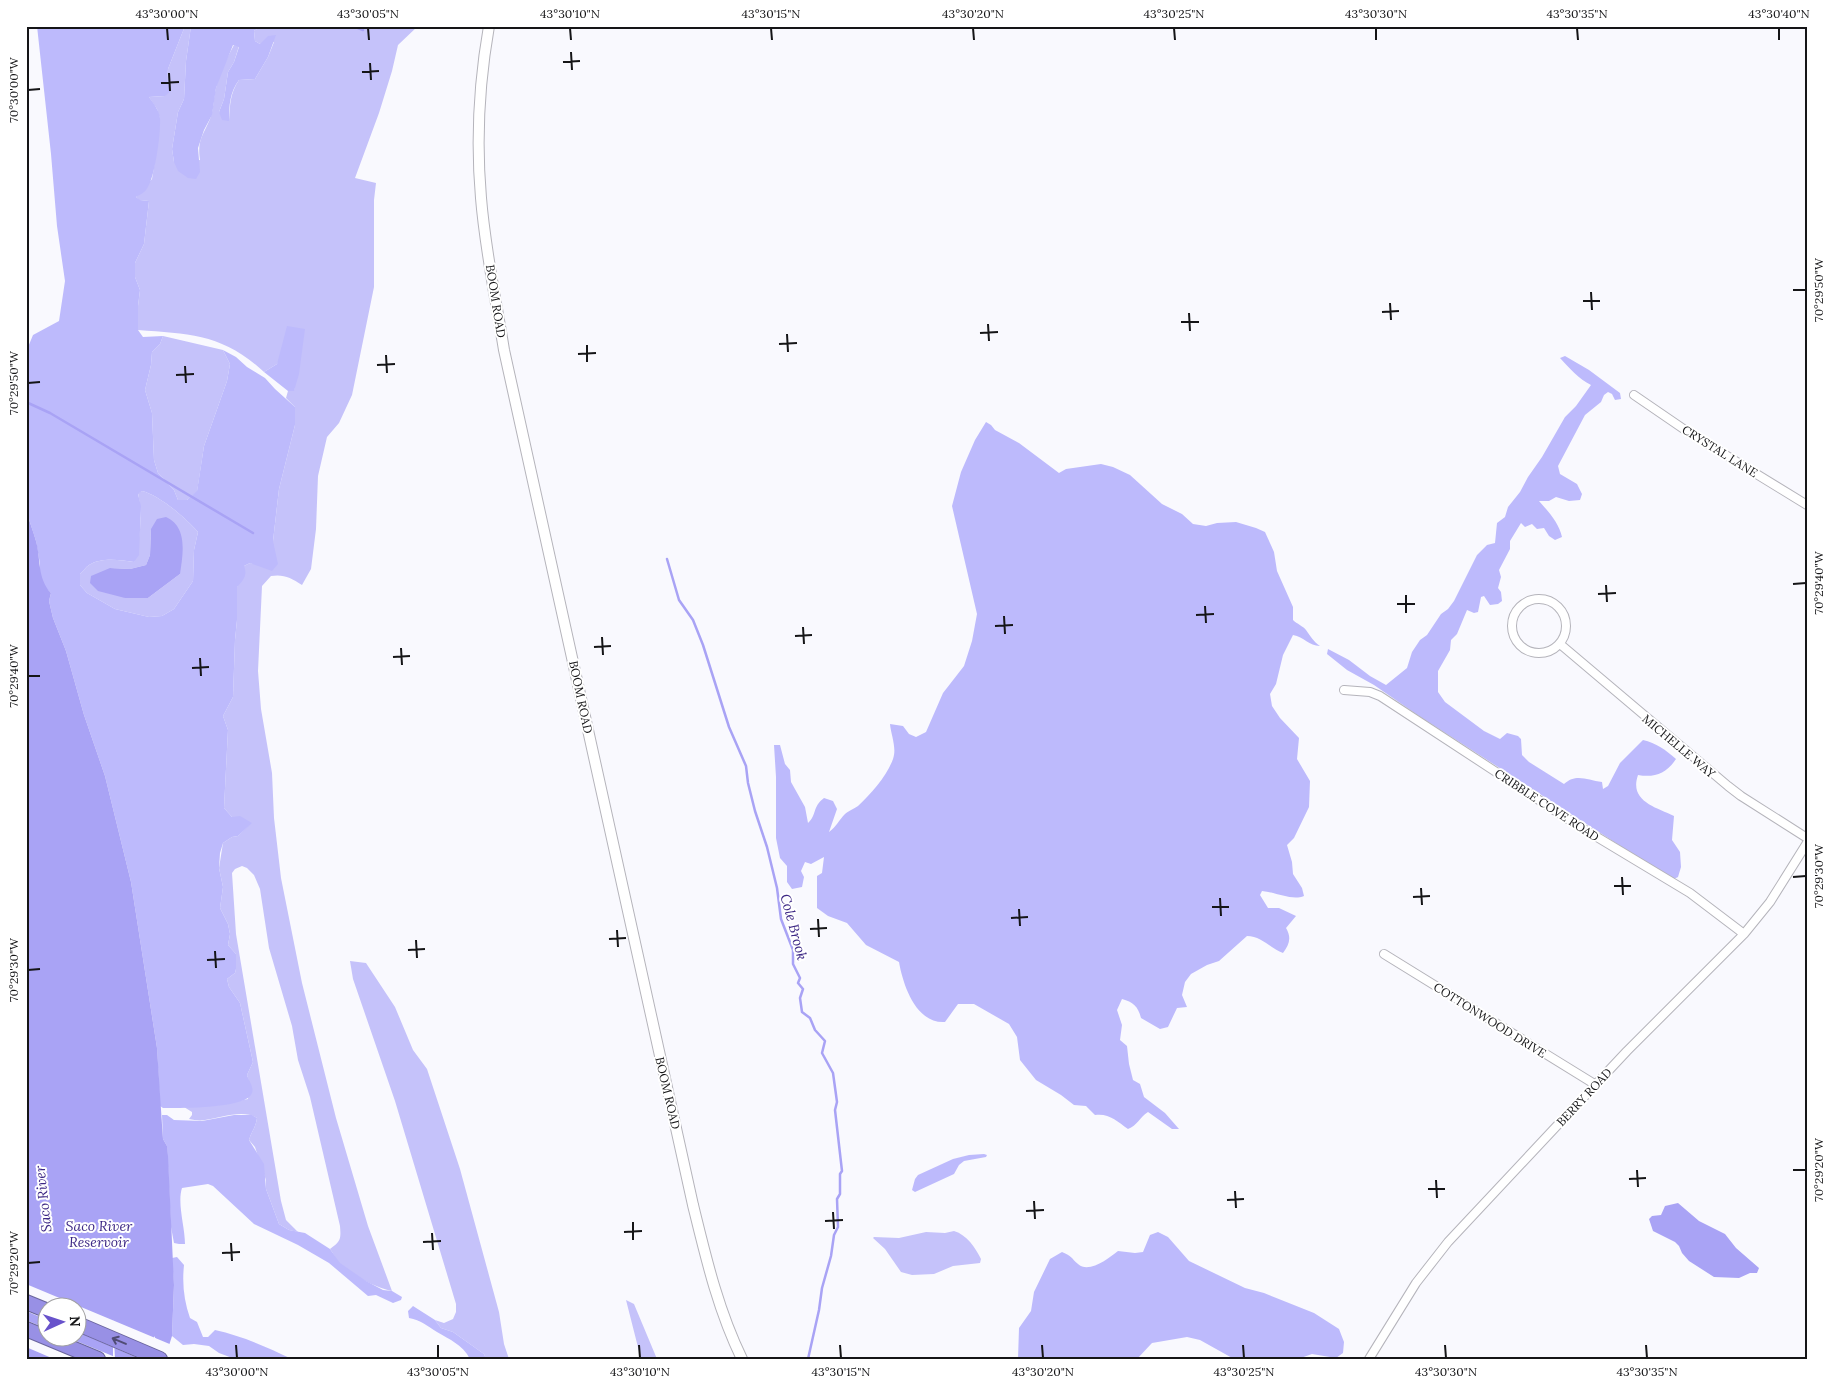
<svg xmlns="http://www.w3.org/2000/svg" width="1833" height="1385" viewBox="0 0 1833 1385" font-family="Lora,serif">
<style>
.green{fill:#c5c2fa;fill-rule:evenodd}
.forest{fill:#bdbafc;fill-rule:evenodd}
.water{fill:#a9a3f5}
.pier{fill:#f9f9fe}
.lines{fill:none;stroke-linecap:round;stroke-linejoin:round}
.stream{stroke:#a9a3f5;stroke-width:2.5}
.minor-casing{stroke:#b5b4bb;stroke-width:10}
.tertiary-casing{stroke:#b5b4bb;stroke-width:12}
.motorway-casing{stroke:#6a659d;stroke-width:16}
.minor{stroke:#fff;stroke-width:8}
.tertiary{stroke:#fff;stroke-width:10}
.motorway{stroke:#9890e5;stroke-width:14}
.oneway{stroke:#504c74}
.ticks{fill:none;stroke:#151517;stroke-width:2}
.labels{text-anchor:middle;dominant-baseline:central;stroke-width:4;stroke-linejoin:round;paint-order:stroke}
.street-label{font-size:12px;fill:#151517;stroke:#fff}
.water-label{font-size:14px;font-style:italic;fill:#3d2885;stroke:#fff}
.neatline{fill:none;stroke:#151517;stroke-width:2}
.ticks-label{font-size:12px;text-anchor:middle;fill:#151517}
</style>
<rect width="100%" height="100%" fill="#f9f9fe"/>
<!-- green -->
<path class="green" d="M185,26h6l-5,35 -2,38 -6,13 -6,37 2,13 26,-2c-3,-20 3,-24 10,-41 4,-10 3,-20 6,-31 3,-14 11,-30 18,-43l5,1 -5,16 -6,10 -4,27 -5,13 10,8c1,-15 1,-27 10,-40l16,-1 13,-22 6,-15 -14,2 -5,-3 -1,-10 7,-5h157l-20,19 -6,26 -13,42 -24,65 21,5 -2,17v87l-22,108 -13,28 -12,14 -9,39 -2,53 -5,40 -9,16c-11,-7 -18,-11 -31,-9l-9,10 -4,85 3,38 11,64 2,45 7,60 21,105 34,135 32,108 24,65c-16,-3 -41,-16 -53,-28 -3,-4 -6,-10 -9,-14 11,-8 11,-10 10,-23l-30,-129 -12,-37 -6,-34 -23,-78 -9,-59 -6,-14 -7,-7 -5,-2 -7,3 -3,4 4,61 45,267 5,19 12,12 -9,-2 -10,-6 -13,-35v-9l-11,-33 -6,-7c2,-8 7,-13 8,-22 -14,-9 -37,0 -52,2 -5,1 -11,0 -16,-1l3,-4v-3l-8,-5 35,-2 29,-6 1,-18 -2,-6 6,-13 -13,-59 -11,-16 -2,-8 8,-6 1,-4v-15l-8,-9 2,-11 -2,-10 -8,-16 3,-21 -4,-19 4,-25 9,-6 6,-1 13,-13 -19,-6 -8,-9 4,-78 -5,-14 10,-19 2,-57 2,-20v-33l7,-21 6,-3 5,1 18,-23 6,-52 16,-64v-18l-9,-9 2,-7 6,-1 10,-61h-6l-21,35 -13,8c-41,-38 -73,-38 -126,-42v-24l2,-16 -5,-13v-14l9,-19 5,-43 -10,-1 -3,-3 16,-18 4,-24 4,-36 -3,-10 -8,-12 16,-1 3,-27z
M163,336l60,14 7,14 -3,17 -23,65 -7,46 -10,8h-9l-4,-10 -16,-17 -4,-13 -2,-47 -7,-23 6,-25 1,-13 8,-8z
M142,491c17,4 44,27 56,41l-4,18 -1,31 -19,28 -12,7 -13,1 -34,-8 -28,-16 -7,-8v-11c3,-3 6,-7 9,-9 12,-8 32,-5 45,-3 6,-23 9,-45 4,-69zM151,529l29,45 -32,24h-23l-15,-30 20,1 16,-4 4,-10z
M350,961l16,2 29,44 18,43 14,19 33,100 39,143 5,32 5,15h-23l-2,-5 -31,-22 -12,-4 -6,-8 9,3 9,-4 3,-7v-8l-61,-203 -42,-122z
M954,1231c13,4 21,16 27,28l-1,4 -27,3 -19,8 -22,1 -11,-3 -16,-23 -12,-11 1,-1 25,1 27,-6 19,1z
M626,1300l8,4 23,55h-16z"/>
<!-- forest -->
<path class="forest" d="M37,26h148l-17,43 -1,12 4,10 -6,5 -16,1c5,7 10,13 11,21 1,14 -5,62 -14,72 -2,3 -7,5 -10,7l4,3 9,1 -5,43 -9,19v14l5,13 -2,16v24l5,7 20,-1 -3,8 -8,8 -1,13 -6,25 7,23 2,47 4,13 16,17 4,10h9l10,-9 7,-45 23,-65 3,-17 -7,-14 13,7 11,10 18,11 10,11 20,18v18l-16,64 -6,52 5,23 -6,7 -22,-8 -6,3c4,9 -1,15 -7,21v33l-2,20 -2,57 -10,19 5,14 -4,78 8,9 8,-1 12,7 -14,13 -6,1 -9,6 -3,10 -1,15 4,19 -3,21 8,16 2,10 -2,11 8,9v15l-1,4 -8,6 2,8 11,16 13,59 -6,13c2,6 7,12 5,18 -5,16 -73,15 -89,15l-3,-2 -3,-58 -26,-166 -26,-106 -21,-61 -18,-64 -13,-33 -4,-17 2,-8 -7,-7 -4,-10v-12l-4,-23 -10,-31v-158l7,-17 26,-14 6,-40 -8,-55 -6,-72zM142,491c17,4 44,27 56,41l-4,18 -1,31 -19,28 -12,7 -13,1 -34,-8 -28,-16 -7,-8v-11c3,-3 6,-7 9,-9 12,-8 32,-5 45,-3l5,-7 2,-49 -3,-12z
M191,26h70l-7,5 1,10 5,3 8,-8 8,-1 -8,22 -13,22 -16,1c-9,12 -10,25 -10,41l-7,-1 -3,-8 5,-13 4,-27 6,-10 5,-15 -6,-2 -17,43 -4,27 -8,15 -6,18 2,24 -4,7 -8,-1 -10,-7 -4,-9 -2,-13 6,-37 6,-13 2,-38z
M287,326l18,3 -6,45 -5,17h-6l-24,-19 13,-8z
M1565,356l24,14 31,23 1,6 -6,1 -3,-6 -4,-2 -4,3 -3,7 -16,13 -27,51 2,8 17,10 5,10 -2,6 -11,1 -13,-4 -7,4h-10c9,10 20,22 23,36l-7,3 -6,-4 -5,-8 -7,1 -5,-5 -7,3 -4,-4 -11,18v8l-11,21 2,7 -3,11 3,4 1,9 -4,3 -8,1 -6,-9 -3,1 -3,15 -4,1 -7,-3 -10,24 -6,6 -1,10 -12,21v21l7,10 39,29 16,8 7,-6 11,3 3,3 1,16 7,7 35,22c12,-11 23,-4 38,-2l1,7 5,-3 12,-23 23,-23c13,3 23,10 33,19 -9,14 -21,19 -38,16 -9,26 17,32 36,41l-2,24 8,12 1,15 -3,10 -4,2 -7,-3 -248,-160 -45,-31 -27,-15 -20,-16 1,-5 21,11 21,16 16,9 21,-17 5,-16 8,-12 7,-5 14,-21 7,-5 6,-8 23,-46 10,-10 8,-2 2,-20 8,-6 3,-10 12,-15 8,-15 14,-20 23,-40 11,-11 15,-21c-12,-6 -22,-17 -31,-27z
M986,422l5,3 4,5 24,13 40,30 7,-4 35,-5 12,3 17,8 32,29 20,10 11,10 13,2 11,-3 19,-1 20,6 9,4 9,20 3,19 16,36v13c4,4 10,6 13,10 5,7 7,11 14,16 -11,0 -16,-9 -27,-11l-10,20 -7,29 -6,10 2,12 8,12 19,20 -2,21 13,22 -1,26 -15,31 -7,7 5,17 1,12 9,14 2,8c-12,5 -29,-4 -42,-5l-2,4 8,13h11l17,8 -10,12c6,10 3,17 -3,25 -13,-5 -22,-17 -36,-17l-28,25 -12,4 -16,9 -6,8 -3,13 5,12 -10,1 -9,19 -8,2 -19,-11c-3,-12 -8,-16 -19,-19l-5,11 5,15 -2,15 7,6 2,18 4,16 7,4 4,13 21,16 14,16h-7l-24,-17c-8,5 -11,14 -20,17 -11,-8 -19,-16 -33,-14l-9,-9 -12,-1 -13,-10 -25,-15 -16,-20 -3,-23 -8,-13 -35,-20h-16l-13,18c-29,2 -42,-37 -46,-60l-33,-17 -19,-22 -19,-7 -11,-8v-32l5,-3 2,-16 -13,7 -6,-2 -4,9 3,6 -2,10 -10,2 -5,-7v-16l-7,-8 -4,-20v-61l-2,-32h6l5,19 5,6 1,12 14,25 3,16c9,-8 4,-16 16,-25l9,3 4,8 -8,23c7,-5 10,-12 16,-18 3,-3 9,-5 13,-8 13,-12 29,-30 35,-47 4,-11 -2,-24 -3,-35l13,2 6,8 7,3 10,-5 17,-39 21,-27 8,-25 5,-27 -25,-108 9,-34 14,-32z
M162,1115h5l7,5 28,1 32,-6h18l5,3c-1,9 -6,14 -8,22l15,24 2,25 13,35 10,6 16,3 25,16 10,14 26,18 17,9 9,1 10,6 -1,3 -8,3 -17,-8 -8,1 -39,-33 -31,-18 -44,-21 -41,-38 -5,-2 -26,4c-5,15 3,39 3,56h-6l-5,-1 -3,-16 -4,-81 -4,-7z
M984,1154l3,1 -1,2 -22,4 -5,4 -5,9 -39,18 -3,-2 3,-11 3,-4 35,-16 16,-4z
M1158,1232l10,5 21,24 56,27 19,5 50,20 25,16 5,13 -1,11 -7,5 -24,-4 -14,5h-64l-34,-19 -13,-3 -35,6 -15,16h-119l1,-31 12,-17 3,-19 16,-33 12,-7c10,4 9,6 16,12 11,10 31,-6 40,-13l17,2 8,-1 7,-17z
M177,1257l7,8c-2,19 0,36 6,53l7,4 6,15h5l7,-7c27,6 52,17 77,29h-57l-16,-6 -10,-7 -15,-2 -11,1 -11,-9 2,-51 -2,-27z
M413,1306l22,14 6,8 12,4 31,22 2,5h-16c-8,-15 -20,-19 -33,-27 -10,-6 -16,-12 -28,-14l-1,-7z"/>
<!-- water -->
<path class="water" d="M26,510c3,10 7,21 10,31 5,18 1,37 15,52l-2,8 4,17 13,33 18,64 21,61 26,106 26,166 5,77 1,14 4,7 1,10 6,129 -2,51 -6,19 -12,-19 -1,23h-38l-2,-40v40h-39v-21h4v-30l-5,-5 -25,5v30h24l1,21h-47z
M166,517c22,10 17,37 14,57l-32,24h-23l-27,-7 -8,-8 1,-7 19,-8 20,1 16,-4 4,-10 1,-26 6,-10z
M1678,1203l21,18 26,13 11,14 23,20 -2,5h-7l-11,5 -25,-1 -25,-16 -7,-8 -3,-7 -4,-4 -22,-11 -4,-12 3,-3 9,-1 4,-9z"/>
<!-- pier -->
<path class="pier" d="M26,1284l146,61 -3,14h-29l-62,-27v-24h-30l-1,12 -21,-9z
M26,1320l21,9 1,9h21l51,21h-66l-28,-12z"/>
<g class="lines">
<!-- stream -->
<path class="stream" d="M353,26l10,4
M26,402l24,11 203,120
M667,559l12,41 14,20 10,25 26,82 17,39 2,17 7,28 12,36 10,41 4,31 12,31v14l7,14 -2,5 5,6 -3,9 2,14 8,6 5,12 10,11 -3,12 11,20 4,29 -2,8 7,61 -2,3v20l-3,5 1,28 -4,8 -3,21 -9,32 -3,22 -11,49"/>
<defs>
<path id="minor" d="M1634,395l54,37 119,73
M1512 626a27 27 0 1 1 54 0a27 27 0 1 1-54 0Z
M1560,644l168,142 13,10 66,42
M1344,690l26,2 10,4 197,129 113,68 54,41
M1384,954l212,131
M1369,1359l47,-76 32,-41 179,-191 117,-117 26,-32 37,-59"/>
<path id="tertiary" d="M489,26c-10,57 -13,115 -8,172 4,51 15,102 23,152l189,855c13,53 25,105 49,154"/>
<path id="motorway" d="M26,1302l22,9
M78,1324l82,35
M26,1329l72,30"/>
</defs>
<!-- minor casing -->
<use href="#minor" class="minor-casing"/>
<!-- tertiary casing -->
<use href="#tertiary" class="tertiary-casing"/>
<!-- motorway casing -->
<use href="#motorway" class="motorway-casing"/>
<!-- minor -->
<use href="#minor" class="minor"/>
<!-- tertiary -->
<use href="#tertiary" class="tertiary"/>
<!-- motorway -->
<use href="#motorway" class="motorway"/>
</g>
<!-- one-way arrows -->
<defs><path id="oneway-shaft" d="M-6 0H5M1.5-3L5.5 0L1.5 3" fill="none" stroke-width="1.6" stroke-linecap="round" stroke-linejoin="round" transform="scale(1.25)"/></defs>
<use class="oneway" href="#oneway-shaft" transform="translate(119 1341) rotate(-157)"/>
<!-- ticks -->
<path class="ticks" d="M167,28l1,12M368,28l1,12M570,28l1,12M771,28l1,12M973,28l1,12M1174,28l1,12M1376,28v12M1577,28l1,12M1779,28v12M571,52l1,18M563,62l17,-1M370,63l1,17M362,72l17,-1M169,73l1,18M161,83l18,-1M28,90l12,-1M1793,290h13M1591,292l1,18M1583,301h17M1390,303l1,17M1382,312l17,-1M1189,313l1,18M1181,322h18M988,324l1,17M980,333l18,-1M787,334l1,18M779,344l18,-1M587,345v17M578,354l18,-1M386,355l1,18M377,365l18,-1M185,366l1,17M176,375l18,-1M28,383l12,-1M1793,584l13,-1M1606,585l1,17M1598,594l18,-1M1406,595v18M1397,604h18M1205,606l1,17M1196,615l18,-1M1004,616l1,18M995,626l18,-1M803,627l1,17M795,636l17,-1M602,637l1,18M594,647l17,-1M401,648l1,17M393,657l17,-1M200,658l1,18M192,668l17,-1M28,676h12M1622,877l1,18M1793,877l13,-1M1614,886h17M1421,888l1,17M1413,897l17,-1M1220,898l1,18M1212,907h17M1019,909l1,17M1011,918l17,-1M818,919l1,18M810,929l17,-1M617,930l1,17M609,939l17,-1M416,940l1,18M408,950l17,-1M215,951l1,17M207,960l18,-1M28,970l12,-1M1637,1170l1,17M1793,1170h13M1629,1179l17,-1M1436,1180l1,18M1428,1189h17M1235,1191l1,17M1227,1200l17,-1M1034,1201l1,18M1026,1211l18,-1M833,1212l1,17M825,1221l18,-1M633,1222v18M624,1232l18,-1M432,1233l1,17M423,1242l18,-1M231,1243l1,18M222,1253l18,-1M28,1263l12,-1M236,1345l1,13M438,1345v13M639,1345l1,13M840,1345l1,13M1042,1345l1,13M1243,1345l1,13M1445,1345l1,13M1646,1345l1,13"/>
<g class="labels">
<!-- street labels -->
<g class="street-label">
<text transform="translate(496 301) rotate(81)">BOOM ROAD</text>
<text transform="translate(1720 451) rotate(32)">CRYSTAL LANE</text>
<text transform="translate(581 697) rotate(78)">BOOM ROAD</text>
<text transform="translate(1679 746) rotate(40)">MICHELLE WAY</text>
<text transform="translate(1547 805) rotate(33)">CRIBBLE COVE ROAD</text>
<text transform="translate(1490 1020) rotate(32)">COTTONWOOD DRIVE</text>
<text transform="translate(668 1093) rotate(77)">BOOM ROAD</text>
<text transform="translate(1584 1097) rotate(-47)">BERRY ROAD</text>
</g>
<!-- water labels -->
<g class="water-label">
<text transform="translate(794 927) rotate(75)">Cole Brook</text>
<text transform="translate(43 1199) rotate(-96)">Saco River</text>
<text x="99" y="1226">Saco River<tspan x="99" dy="16">Reservoir</tspan></text>
</g>
</g>
<!-- border -->
<rect width="1833" height="1385" fill="none" stroke="#ffffff" stroke-width="55"/>
<!-- north arrow -->
<g transform="translate(62 1322) rotate(87)"><circle r="24" fill="#ffffff" stroke="#a1a1a2"/>
<path d="M0-4L9 19L0 12L-9 19Z" fill="#6852cb"/>
<text y="-8" font-size="14" font-weight="bold" text-anchor="middle" fill="#151517">N</text>
</g>
<rect x="28" y="28" width="1778" height="1330" class="neatline"/>
<g class="ticks-label">
<text x="167" y="18">43°30'00"N</text>
<text x="368" y="18">43°30'05"N</text>
<text x="570" y="18">43°30'10"N</text>
<text x="771" y="18">43°30'15"N</text>
<text x="973" y="18">43°30'20"N</text>
<text x="1174" y="18">43°30'25"N</text>
<text x="1376" y="18">43°30'30"N</text>
<text x="1577" y="18">43°30'35"N</text>
<text x="1779" y="18">43°30'40"N</text>
<text transform="translate(14 90) rotate(-90)" y="4">70°30'00"W</text>
<text transform="translate(1819 290) rotate(-90)" y="4">70°29'50"W</text>
<text transform="translate(14 383) rotate(-90)" y="4">70°29'50"W</text>
<text transform="translate(1819 583) rotate(-90)" y="4">70°29'40"W</text>
<text transform="translate(14 676) rotate(-90)" y="4">70°29'40"W</text>
<text transform="translate(1819 876) rotate(-90)" y="4">70°29'30"W</text>
<text transform="translate(14 970) rotate(-90)" y="4">70°29'30"W</text>
<text transform="translate(1819 1170) rotate(-90)" y="4">70°29'20"W</text>
<text transform="translate(14 1263) rotate(-90)" y="4">70°29'20"W</text>
<text x="237" y="1376">43°30'00"N</text>
<text x="438" y="1376">43°30'05"N</text>
<text x="640" y="1376">43°30'10"N</text>
<text x="841" y="1376">43°30'15"N</text>
<text x="1043" y="1376">43°30'20"N</text>
<text x="1244" y="1376">43°30'25"N</text>
<text x="1446" y="1376">43°30'30"N</text>
<text x="1647" y="1376">43°30'35"N</text>
</g>
</svg>
